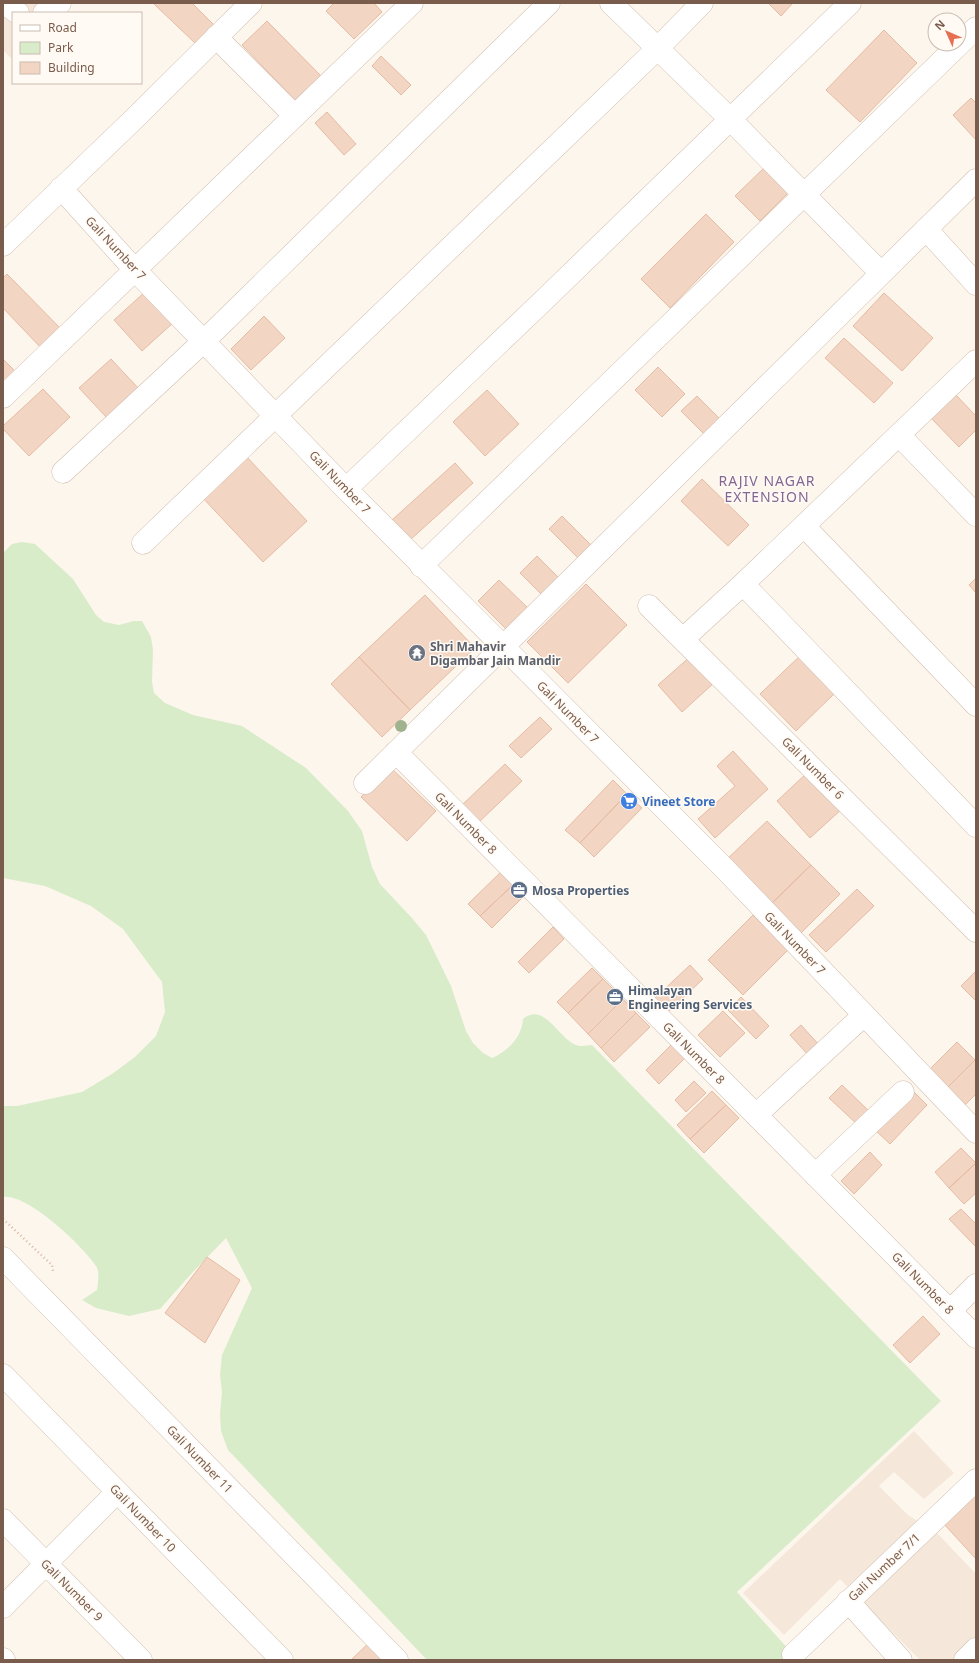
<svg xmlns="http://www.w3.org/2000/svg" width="979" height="1663" viewBox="0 0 979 1663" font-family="'Noto Sans',sans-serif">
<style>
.residential{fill:#f5e8da}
.green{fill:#d8ecc9}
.building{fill:#f3d5c3;stroke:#e6bba3}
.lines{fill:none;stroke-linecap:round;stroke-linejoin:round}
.minor-casing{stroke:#d1beb0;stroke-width:23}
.path{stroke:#d9b8a5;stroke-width:2.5;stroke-dasharray:1 3;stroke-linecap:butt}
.minor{stroke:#fff;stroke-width:22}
.tree{fill:#a0b28e}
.labels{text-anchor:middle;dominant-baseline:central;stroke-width:3;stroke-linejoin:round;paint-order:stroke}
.street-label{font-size:12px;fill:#7a5c4d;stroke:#fffaf3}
.worship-label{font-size:12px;font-weight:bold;fill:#5b616d;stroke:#fffaf3;text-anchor:start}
.shop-label{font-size:12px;font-weight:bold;fill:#366cbe;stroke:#fffaf3;text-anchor:start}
.service-label{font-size:12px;font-weight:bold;fill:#4e5e75;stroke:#fffaf3;text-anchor:start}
.quarter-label{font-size:14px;letter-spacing:1px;fill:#846695;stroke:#fffaf3}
</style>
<rect width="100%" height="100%" fill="#fdf6ec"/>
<!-- residential -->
<path class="residential" d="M3,3h66l-10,10h-46v47l-10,-10z
M914,1431l40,42 -30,26 -30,-27 -15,14 29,29 29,18 39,41v86h-56l-80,-81 -56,56 -41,-42z"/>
<!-- green -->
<path class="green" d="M22,542l13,2 38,35 23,36 8,7 15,3 15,-4h8l9,16 2,13 -1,32 2,11 11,10 28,12 49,11 64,42 42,43 14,20 10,36 8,17 31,33 15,18 25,51 15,45 7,12 10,10 9,5c16,-7 30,-21 31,-39 21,-18 36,20 53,26 5,2 12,0 16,0l349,356 -204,191 61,68h-371l-199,-210 -7,-19 -1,-17 2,-22 -2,-17 2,-20 30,-67 -26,-50 -35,36 -31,35 -31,7 -33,-8 -14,-8 15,-10c1,-7 3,-18 -1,-24 -13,-20 -69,-73 -93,-69v-91h14l65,-14 30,-18 23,-17 21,-21 9,-24 -3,-30 -39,-53 -32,-23 -46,-20 -42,-8v-325l9,-9z"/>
<!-- building -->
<path class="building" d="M153,3h39l22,22 -18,19z
M334,3h40l8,9 -28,27 -28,-28z
M768,3h25l-12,13z
M267,21l54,55 -26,24 -53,-55z
M884,30l33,33 -57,59 -34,-32z
M381,56l30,29 -10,10 -29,-29z
M971,98l5,5v37l-23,-25z
M327,112l29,32 -12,11 -29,-32z
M767,165l24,25 -31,31 -25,-25z
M706,214l28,28 -64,66 -29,-29z
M7,274l56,57 -20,19 -40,-42v-30z
M146,291l28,31 -32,29 -28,-31z
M884,293l49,45 -31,33 -49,-45z
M264,316l21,22 -34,32 -20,-21z
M844,338l49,45 -19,20 -49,-45z
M3,359l12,12 -12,12z
M111,359l29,31 -32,29 -29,-31z
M658,367l27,27 -23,23 -27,-27z
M43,389l27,28 -41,39 -26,-27v-3z
M487,390l32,34 -34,32 -32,-34z
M955,394l21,22v14l-17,17 -28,-29z
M697,396l29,29 -16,15 -29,-29z
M245,455l62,66 -44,41 -62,-66z
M455,463l18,20 -63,57 -18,-20z
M702,479l47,46 -21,21 -47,-45z
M562,516l33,33 -13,13 -33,-33z
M537,556l23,23 -17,17 -23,-23z
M976,578v15l-7,-8z
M499,580l30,29 -22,21 -29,-29z
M586,584l41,41 -59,58 -41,-41z
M425,595l50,53 -65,62 -51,-53z
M803,653l35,37 -42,41 -36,-37z
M691,656l24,26 -33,30 -24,-27z
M359,657l51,53 -28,27 -51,-53z
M540,717l12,12 -31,29 -12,-12z
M733,751l35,38 -53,49 -17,-19 37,-33 -18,-20z
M505,764l17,17 -44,42 -17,-17z
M390,767l46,44 -29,30 -46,-44z
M809,771l34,37 -33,30 -33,-37z
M613,780l14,14 -47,49 -15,-13z
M627,794l15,14 -48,49 -14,-14z
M767,821l44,44 -44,43 -43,-46z
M811,865l29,29 -44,44 -29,-30z
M504,869l12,13 -36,34 -12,-12z
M516,882l11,11 -35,35 -12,-12z
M857,889l17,17 -48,46 -17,-17z
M753,915l35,35 -45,45 -35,-35z
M553,927l11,12 -35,34 -11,-11z
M690,965l13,14 -36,34 -13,-14z
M592,968l11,11 -35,34 -11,-11z
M976,971v30l-15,-15z
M603,979l20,20 -35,35 -20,-21z
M741,997l28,29 -13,13 -28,-29z
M623,999l13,14 -35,35 -13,-14z
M723,1011l22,22 -25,24 -22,-22z
M636,1013l14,14 -36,35 -13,-14z
M801,1025l20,22 -11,10 -20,-22z
M674,1042l13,14 -28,28 -13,-14z
M957,1042l18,18 -29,29 -18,-18z
M975,1060l1,1v33l-13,13 -17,-18z
M694,1081l12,12 -20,19 -11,-12z
M842,1085l29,28 -12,13 -30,-28z
M912,1090l15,15 -37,39 -16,-15z
M712,1091l14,14 -36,34 -13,-14z
M726,1105l13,13 -35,35 -14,-14z
M961,1148l15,15 -27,25 -14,-16z
M870,1152l12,13 -28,29 -13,-13z
M976,1163v30l-12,11 -15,-16z
M961,1209l15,15v23l-27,-28z
M207,1257l33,23 -35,63 -40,-30z
M923,1316l17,18 -30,29 -17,-18z
M974,1494l2,2v63l-33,-36z
M373,1639l20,21h-42z"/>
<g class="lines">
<defs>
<path id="minor" d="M4,3l14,10
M611,3l119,116 151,154
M44,13l16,-10
M216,37l79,79
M61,188l73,81 212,220 379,380 251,263
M926,229l50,55
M3,245l132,-127 116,-115
M3,397l409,-394
M899,435l77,80
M63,472l141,-131 345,-338
M346,489l198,-189 306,-297
M804,526l172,179
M143,543l514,-494 45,-46
M421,566l555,-538
M743,584l233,242
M649,606l327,325
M683,639l60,-55 233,-223
M396,752l580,585
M365,783l611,-603
M756,1115l108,-100
M815,1175l88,-83
M3,1258l394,402
M950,1311l26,-26
M3,1375l279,285
M3,1520l138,140
M848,1601l53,59
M3,1607l114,-115
M793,1655l183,-175
M3,1659l1,1
M965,1660l11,-11"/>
</defs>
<!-- minor casing -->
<use href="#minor" class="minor-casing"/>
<!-- path -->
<path class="path" d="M3,1219l49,46 1,6"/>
<!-- minor -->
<use href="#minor" class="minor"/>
</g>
<!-- trees -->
<circle class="tree" cx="401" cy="726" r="6"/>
<!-- icons -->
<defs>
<symbol id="temple-disc" viewBox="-11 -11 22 22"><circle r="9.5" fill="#6b7280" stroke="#fffaf3"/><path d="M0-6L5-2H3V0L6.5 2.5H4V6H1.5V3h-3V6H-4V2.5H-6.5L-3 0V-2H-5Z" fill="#fff"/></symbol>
<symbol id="supermarket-disc" viewBox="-11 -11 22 22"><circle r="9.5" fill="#3f7fe0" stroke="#fffaf3"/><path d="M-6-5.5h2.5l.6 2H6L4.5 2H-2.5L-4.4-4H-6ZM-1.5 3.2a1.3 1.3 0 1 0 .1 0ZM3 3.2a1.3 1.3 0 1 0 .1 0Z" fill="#fff"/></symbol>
<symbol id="office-disc" viewBox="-11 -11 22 22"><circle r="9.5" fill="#5c6f8a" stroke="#fffaf3"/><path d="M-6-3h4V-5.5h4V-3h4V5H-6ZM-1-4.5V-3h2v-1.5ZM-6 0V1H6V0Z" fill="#fff"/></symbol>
</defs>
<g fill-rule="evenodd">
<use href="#temple-disc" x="407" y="643" width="20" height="20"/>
<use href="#supermarket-disc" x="619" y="791" width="20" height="20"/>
<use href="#office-disc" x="509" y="880" width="20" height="20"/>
<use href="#office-disc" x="605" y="987" width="20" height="20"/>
</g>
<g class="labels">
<!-- street labels -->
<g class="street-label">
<text transform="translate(116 248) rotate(47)">Gali Number 7</text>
<text transform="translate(340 482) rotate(46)">Gali Number 7</text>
<text transform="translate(568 712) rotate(45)">Gali Number 7</text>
<text transform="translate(813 768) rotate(45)">Gali Number 6</text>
<text transform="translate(466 823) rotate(45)">Gali Number 8</text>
<text transform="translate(795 943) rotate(46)">Gali Number 7</text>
<text transform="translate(694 1053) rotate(45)">Gali Number 8</text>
<text transform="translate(923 1283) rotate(45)">Gali Number 8</text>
<text transform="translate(200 1459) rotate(46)">Gali Number 11</text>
<text transform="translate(143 1518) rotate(46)">Gali Number 10</text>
<text transform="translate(884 1567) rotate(-43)">Gali Number 7/1</text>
<text transform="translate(72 1590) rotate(45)">Gali Number 9</text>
</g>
<!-- worship labels -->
<g class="worship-label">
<text x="430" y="646">Shri Mahavir<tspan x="430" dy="14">Digambar Jain Mandir</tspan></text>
</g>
<!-- shop labels -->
<g class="shop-label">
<text x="642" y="801">Vineet Store</text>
</g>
<!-- service labels -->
<g class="service-label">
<text x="532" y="890">Mosa Properties</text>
<text x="628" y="990">Himalayan<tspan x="628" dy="14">Engineering Services</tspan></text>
</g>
<!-- quarter labels -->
<g class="quarter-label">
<text x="767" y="480">RAJIV NAGAR<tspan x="767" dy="16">EXTENSION</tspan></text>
</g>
</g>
<!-- border -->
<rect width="979" height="1663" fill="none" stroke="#7a5c4d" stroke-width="8"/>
<!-- legend -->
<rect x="12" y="12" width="130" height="72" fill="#fffaf3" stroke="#cabbb1"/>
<rect x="20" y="25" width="20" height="6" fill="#ffffff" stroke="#cabbb1"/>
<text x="48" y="32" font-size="12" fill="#7a5c4d">Road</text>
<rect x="20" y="42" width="20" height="12" fill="#d8ecc9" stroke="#cabbb1"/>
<text x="48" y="52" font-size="12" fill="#7a5c4d">Park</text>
<rect x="20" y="62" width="20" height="12" fill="#f3d5c3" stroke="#cabbb1"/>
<text x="48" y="72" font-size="12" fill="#7a5c4d">Building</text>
<!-- north arrow -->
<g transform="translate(947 32) rotate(315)"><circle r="19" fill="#fffaf3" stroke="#cabbb1"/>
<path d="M0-3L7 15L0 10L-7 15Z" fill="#e76f51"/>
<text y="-6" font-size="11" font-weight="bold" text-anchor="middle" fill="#7a5c4d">N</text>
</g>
</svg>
